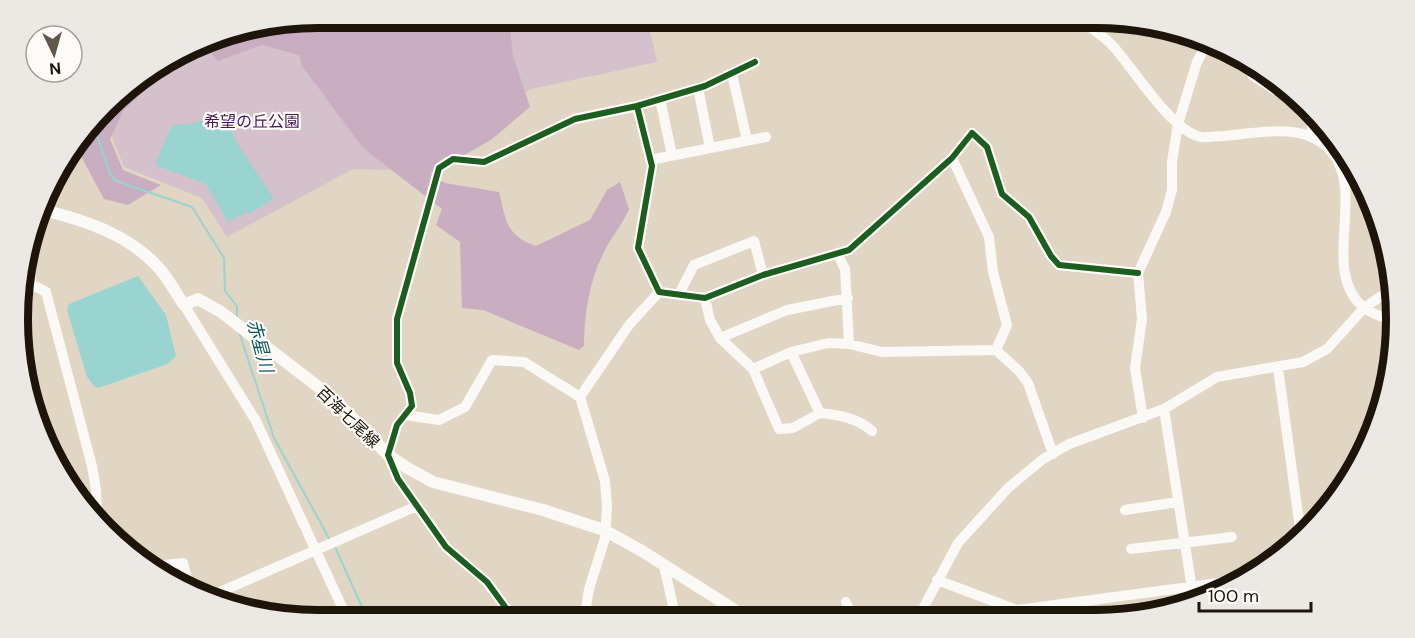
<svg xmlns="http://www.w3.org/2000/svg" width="1415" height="638" viewBox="0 0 1415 638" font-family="'DM Sans','Noto Sans JP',sans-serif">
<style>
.green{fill:#d4c1cb}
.forest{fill:#c9aec2}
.water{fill:#9ad4d0}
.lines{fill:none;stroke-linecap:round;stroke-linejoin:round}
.stream{stroke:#9ad4d0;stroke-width:2}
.minor{stroke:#faf9f6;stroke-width:10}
.major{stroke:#faf9f6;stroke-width:12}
.cycleway-casing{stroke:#fefbf8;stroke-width:10}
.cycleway{stroke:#1b5e20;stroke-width:6}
.labels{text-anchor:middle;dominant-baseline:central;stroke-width:4.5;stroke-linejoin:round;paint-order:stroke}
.park-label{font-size:16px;fill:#471656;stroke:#fefbf8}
.street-label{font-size:16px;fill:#1d1509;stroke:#fefbf8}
.water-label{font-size:18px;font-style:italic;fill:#085a5b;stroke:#fefbf8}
.rim{fill:none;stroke:#1d1509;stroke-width:8}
</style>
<rect width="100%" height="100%" fill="#e1d5c3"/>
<!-- green -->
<path class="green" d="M319,18h328l10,44 -126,27 -124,81 -54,-1 -126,68 -25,-39 -78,-31 -21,-53 18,-22 101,-58z"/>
<!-- forest -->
<path class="forest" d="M319,18h190l4,38 17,51 -39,33 -61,34 15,9 54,9c7,28 7,44 37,54l54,-26 17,-30 13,-8 9,27c-7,17 -19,29 -26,45 -14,28 -19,62 -19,92l-5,4 -96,-40 -21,-2 -2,-66 -24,-17 6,-16 -79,-61 -61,-82 -3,-11 -37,-10 -44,16 -15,-16 19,-11z
M145,79l1,10 -22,21 -14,29 13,31 38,15 -33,20 -24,-6 -28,-52 45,-55z"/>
<!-- water -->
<path class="water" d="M210,118l17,3 10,22 37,56 -25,15 -2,-2 -19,10 -22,-38 -49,-18 -1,-4 16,-37 19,-1z
M138,276l28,39 10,41 -8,8 -70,24 -4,-2 -7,-9 -20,-67 2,-6z"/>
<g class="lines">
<!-- stream -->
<path class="stream" d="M94,126l16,48 6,7 76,26 32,51 1,33 12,15v11
M239,332l35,106 56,102
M335,547l33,73"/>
<!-- minor -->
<path class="minor" d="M1077,18c12,9 26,17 36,28 20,22 59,86 88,91 6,1 16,-1 22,-1 38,-3 85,-16 111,19 30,42 -13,116 29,152 8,7 23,11 33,15
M1193,37l11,13
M732,74l15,66
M1252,75l23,15 14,3
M698,88l12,60
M660,99l12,56
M637,106l15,60 -14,82 21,44 46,6 58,-23 86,-25 103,-92 20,-25 15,14 15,47 27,23 22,39 8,9 79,8
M1311,134l3,-20
M952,158l37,79 4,35 14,53 -11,25
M650,160l116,-23
M838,255l7,14 4,75
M31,284l15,8 46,174 4,24 1,26
M679,294l15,-29 60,-24 9,34
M705,298l5,22 10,18 33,31 26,60 14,-1 27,-15 -29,-61
M184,305l72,116 92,199
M22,309l9,-25v-42
M720,338l67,-28 61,-12
M1278,368l23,168
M753,369l38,-17 37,-9 21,1 33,8 114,-2 23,21 9,12 25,71
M1164,409l30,193
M820,413c18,2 38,5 52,18
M405,415l34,5 26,-13 27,-47 32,2 56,35
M1143,418l-8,-50 7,-49 -4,-46 28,-61 6,-22v-28l6,-38 19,-62 12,-22
M1125,510l53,-8
M1131,549l101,-12
M154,566l29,-3 7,26
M664,566l12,53
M937,580l80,30 224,-30
M206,598l211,-92
M846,602l6,16
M918,618l40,-75 50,-55 35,-29 26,-15 95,-35 53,-32 86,-15 24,-13 37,-41 27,-19
M514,619l-27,-37 -41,-35 -48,-68 -10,-24 9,-30 15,-19 -2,-13 -13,-30v-44l42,-151 14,-9 31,3 91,-43 62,-13 68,-20 50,-24
M584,619l5,-30 16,-51 2,-32 -2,-25 -25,-84 49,-72 30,-33"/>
<!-- major -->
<path class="major" d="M43,210c41,10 85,24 115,57 10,11 18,26 26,38l14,-6 23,13 113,87 54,56 21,14 24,13 110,28 61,20 38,21 107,68"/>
<defs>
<path id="cycleway" d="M637,106l15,60 -14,82 21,44 46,6 58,-23 86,-25 103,-92 20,-25 15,14 15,47 27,23 22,39 8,9 79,8
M514,619l-27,-37 -41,-35 -48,-68 -10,-24 9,-30 15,-19 -2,-13 -13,-30v-44l42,-151 14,-9 31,3 91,-43 62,-13 68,-20 50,-24"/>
</defs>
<!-- cycleway casing -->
<use href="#cycleway" class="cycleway-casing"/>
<!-- cycleway -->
<use href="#cycleway" class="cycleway"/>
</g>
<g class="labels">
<!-- park labels -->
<g class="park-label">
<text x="252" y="121">希望の丘公園</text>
</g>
<!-- street labels -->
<g class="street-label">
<text transform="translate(348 417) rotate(44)">百海七尾線</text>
</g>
<!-- water labels -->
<g class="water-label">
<text transform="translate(260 346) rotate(75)">赤星川</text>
</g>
</g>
<!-- crop -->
<path d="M0 0H1415V638H0ZM318 28H1096A290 290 0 0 1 1386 318V320A290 290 0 0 1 1096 610H318A290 290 0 0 1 28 320V318A290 290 0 0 1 318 28Z" fill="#ece9e5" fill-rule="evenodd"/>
<path class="rim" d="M318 28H1096A290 290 0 0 1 1386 318V320A290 290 0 0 1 1096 610H318A290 290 0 0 1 28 320V318A290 290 0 0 1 318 28Z"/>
<!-- north arrow -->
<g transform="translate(54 54) rotate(175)"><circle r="28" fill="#fefbf8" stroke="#a49f98" stroke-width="1.5"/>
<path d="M0-4.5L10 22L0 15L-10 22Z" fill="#62584a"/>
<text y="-9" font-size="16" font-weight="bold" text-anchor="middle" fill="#1d1509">N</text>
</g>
<!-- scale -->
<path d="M1199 602v9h112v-9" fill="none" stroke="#1d1509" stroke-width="3"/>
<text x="1208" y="602" font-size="18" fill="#1d1509" stroke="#fefbf8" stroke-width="4.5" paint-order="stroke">100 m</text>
</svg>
